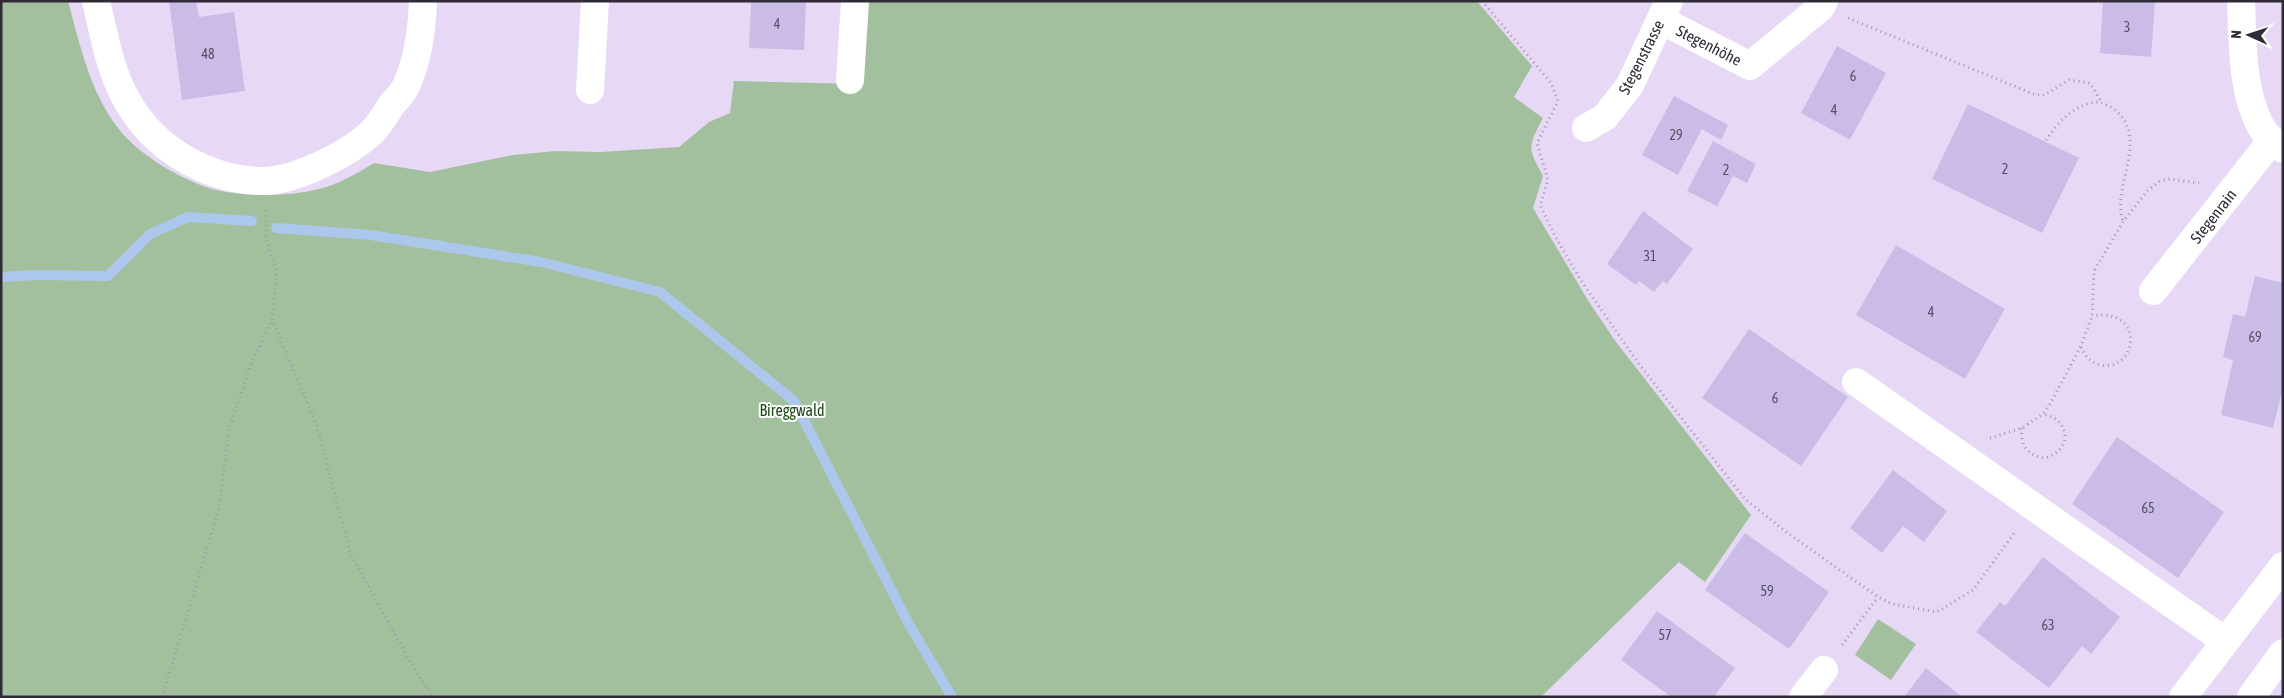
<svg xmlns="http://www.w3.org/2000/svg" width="2284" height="698" viewBox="0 0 2284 698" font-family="'Asap Condensed',sans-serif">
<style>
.green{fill:#a2c09e}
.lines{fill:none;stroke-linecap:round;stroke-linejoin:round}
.stream{stroke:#adc7ec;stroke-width:10}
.building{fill:#cabce6}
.path{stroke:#a297ac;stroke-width:3;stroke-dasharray:1 4;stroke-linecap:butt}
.minor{stroke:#fff;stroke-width:28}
.labels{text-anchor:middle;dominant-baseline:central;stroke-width:4;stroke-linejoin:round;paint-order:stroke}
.number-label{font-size:14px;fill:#564f62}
.street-label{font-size:16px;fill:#302b36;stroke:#fff}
.park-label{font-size:16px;fill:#1c4818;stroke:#fff}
</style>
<rect width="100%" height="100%" fill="#e7d9f5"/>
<!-- green -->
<path class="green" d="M1,1h67c12,45 24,98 55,133 19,22 58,45 86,54 29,9 81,9 110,1 20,-5 37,-15 55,-26l56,9 83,-17 43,-4 45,1 78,-5 30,-25 21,-9 4,-32 127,3 5,-83h611l55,65 -18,31 29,21c-15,29 -16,29 0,58l-10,32 56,94 27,40 135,173 -46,67 -26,-20 -138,135h-1540z
M1878,619l38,25 -25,36 -36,-25z"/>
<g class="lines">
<!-- stream -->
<path class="stream" d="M276,228l95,7 170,27 119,30 134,109 116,225 42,71
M1,277l34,-2 73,1 42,-42 38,-17 64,4"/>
</g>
<!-- building -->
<path class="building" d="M169,1h27l3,16 35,-5 11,79 -63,9z
M751,1h55l-2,49 -55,-2z
M2103,1h52l-4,56 -51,-4z
M1837,46l49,27 -36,67 -49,-27z
M1674,96l54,29 -7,15 -19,-11 -24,46 -36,-20z
M1968,104l111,54 -37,75 -110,-54z
M1713,141l43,23 -9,19 -14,-7 -16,30 -30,-15z
M1643,211l50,38 -26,35 -4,-3 -9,11 -15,-11 -3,4 -29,-21z
M1896,245l109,64 -40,70 -109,-64z
M2255,276l28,7v104l-10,41 -52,-13 12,-55 -10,-3 10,-43 12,3z
M1749,329l99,68 -47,69 -99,-68z
M2117,437l107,75 -46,66 -106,-74z
M1893,470l54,41 -23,31 -21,-16 -21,27 -32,-25z
M1745,533l84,59 -40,57 -84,-59z
M2043,557l77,60 -29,37 -9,-8 -33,42 -73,-56 24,-30 5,4z
M1657,611l78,57 -21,29h-43l-50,-37z
M1926,668l36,29h-58z"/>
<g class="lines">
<!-- path -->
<path class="path" d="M1482,1l69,82 7,18 -21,42 11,37 -8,25 15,31 25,43 59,85 106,135 41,33 92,65 14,7 45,8 36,-22 42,-58
M1848,18l188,77h8l25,-15 21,3 12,20
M2046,140c6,-9 14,-19 23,-26 11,-8 24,-16 38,-9 49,27 3,80 16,116
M272,319l44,104 35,132 61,110 21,32
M2081,347c4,9 9,15 19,18 38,8 46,-59 -8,-49
M2022,428c-2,17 5,27 22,30 28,-6 28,-38 -1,-44
M1990,438l32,-10 21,-14 7,-10 31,-58 11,-30 2,-45 29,-49 24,-31 13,-10 10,-2 29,4
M1842,645l36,-48
M162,697l57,-188 10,-80 22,-64 21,-46 5,-47 -11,-33v-29"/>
<!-- minor -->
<path class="minor" d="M96,1c9,38 15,78 38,111 28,41 78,69 129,69 32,0 86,-27 109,-49 8,-8 14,-19 20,-28 5,-5 11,-11 14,-18 12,-26 16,-56 17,-85
M2241,1c2,41 0,89 20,126 5,9 14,16 22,22
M1661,20l89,46 71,-59 3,-6
M850,80l5,-79
M590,90l5,-89
M1586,128l19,-11 25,-32 39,-84
M2153,291l119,-151
M1856,382l369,259
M1803,697l21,-27
M2183,697l100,-131
M2251,697l32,-44"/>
</g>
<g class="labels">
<!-- number labels -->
<g class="number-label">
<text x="777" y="24">4</text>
<text x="2127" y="27">3</text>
<text x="208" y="54">48</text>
<text x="1853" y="76">6</text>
<text x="1834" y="110">4</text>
<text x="1676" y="135">29</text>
<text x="2005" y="169">2</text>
<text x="1726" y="170">2</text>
<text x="1650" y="256">31</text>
<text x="1931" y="312">4</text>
<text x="2255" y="337">69</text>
<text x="1775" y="398">6</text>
<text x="2148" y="508">65</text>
<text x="1767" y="591">59</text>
<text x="2048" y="625">63</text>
<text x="1665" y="635">57</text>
</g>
<!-- street labels -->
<g class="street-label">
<text transform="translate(1709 45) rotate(27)">Stegenhöhe</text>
<text transform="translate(1641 57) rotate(-63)">Stegenstrasse</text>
<text transform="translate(2213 216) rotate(-52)">Stegenrain</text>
</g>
<!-- park labels -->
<g class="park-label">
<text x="792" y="410">Bireggwald</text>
</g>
</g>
<!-- border -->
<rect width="2284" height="698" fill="none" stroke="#302b36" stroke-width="5"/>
<!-- north arrow -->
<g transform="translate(2249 35) rotate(273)" stroke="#ffffff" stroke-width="4" paint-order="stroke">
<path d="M0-4L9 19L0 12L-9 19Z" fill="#302b36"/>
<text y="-8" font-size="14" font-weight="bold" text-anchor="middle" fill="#302b36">N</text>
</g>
</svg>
